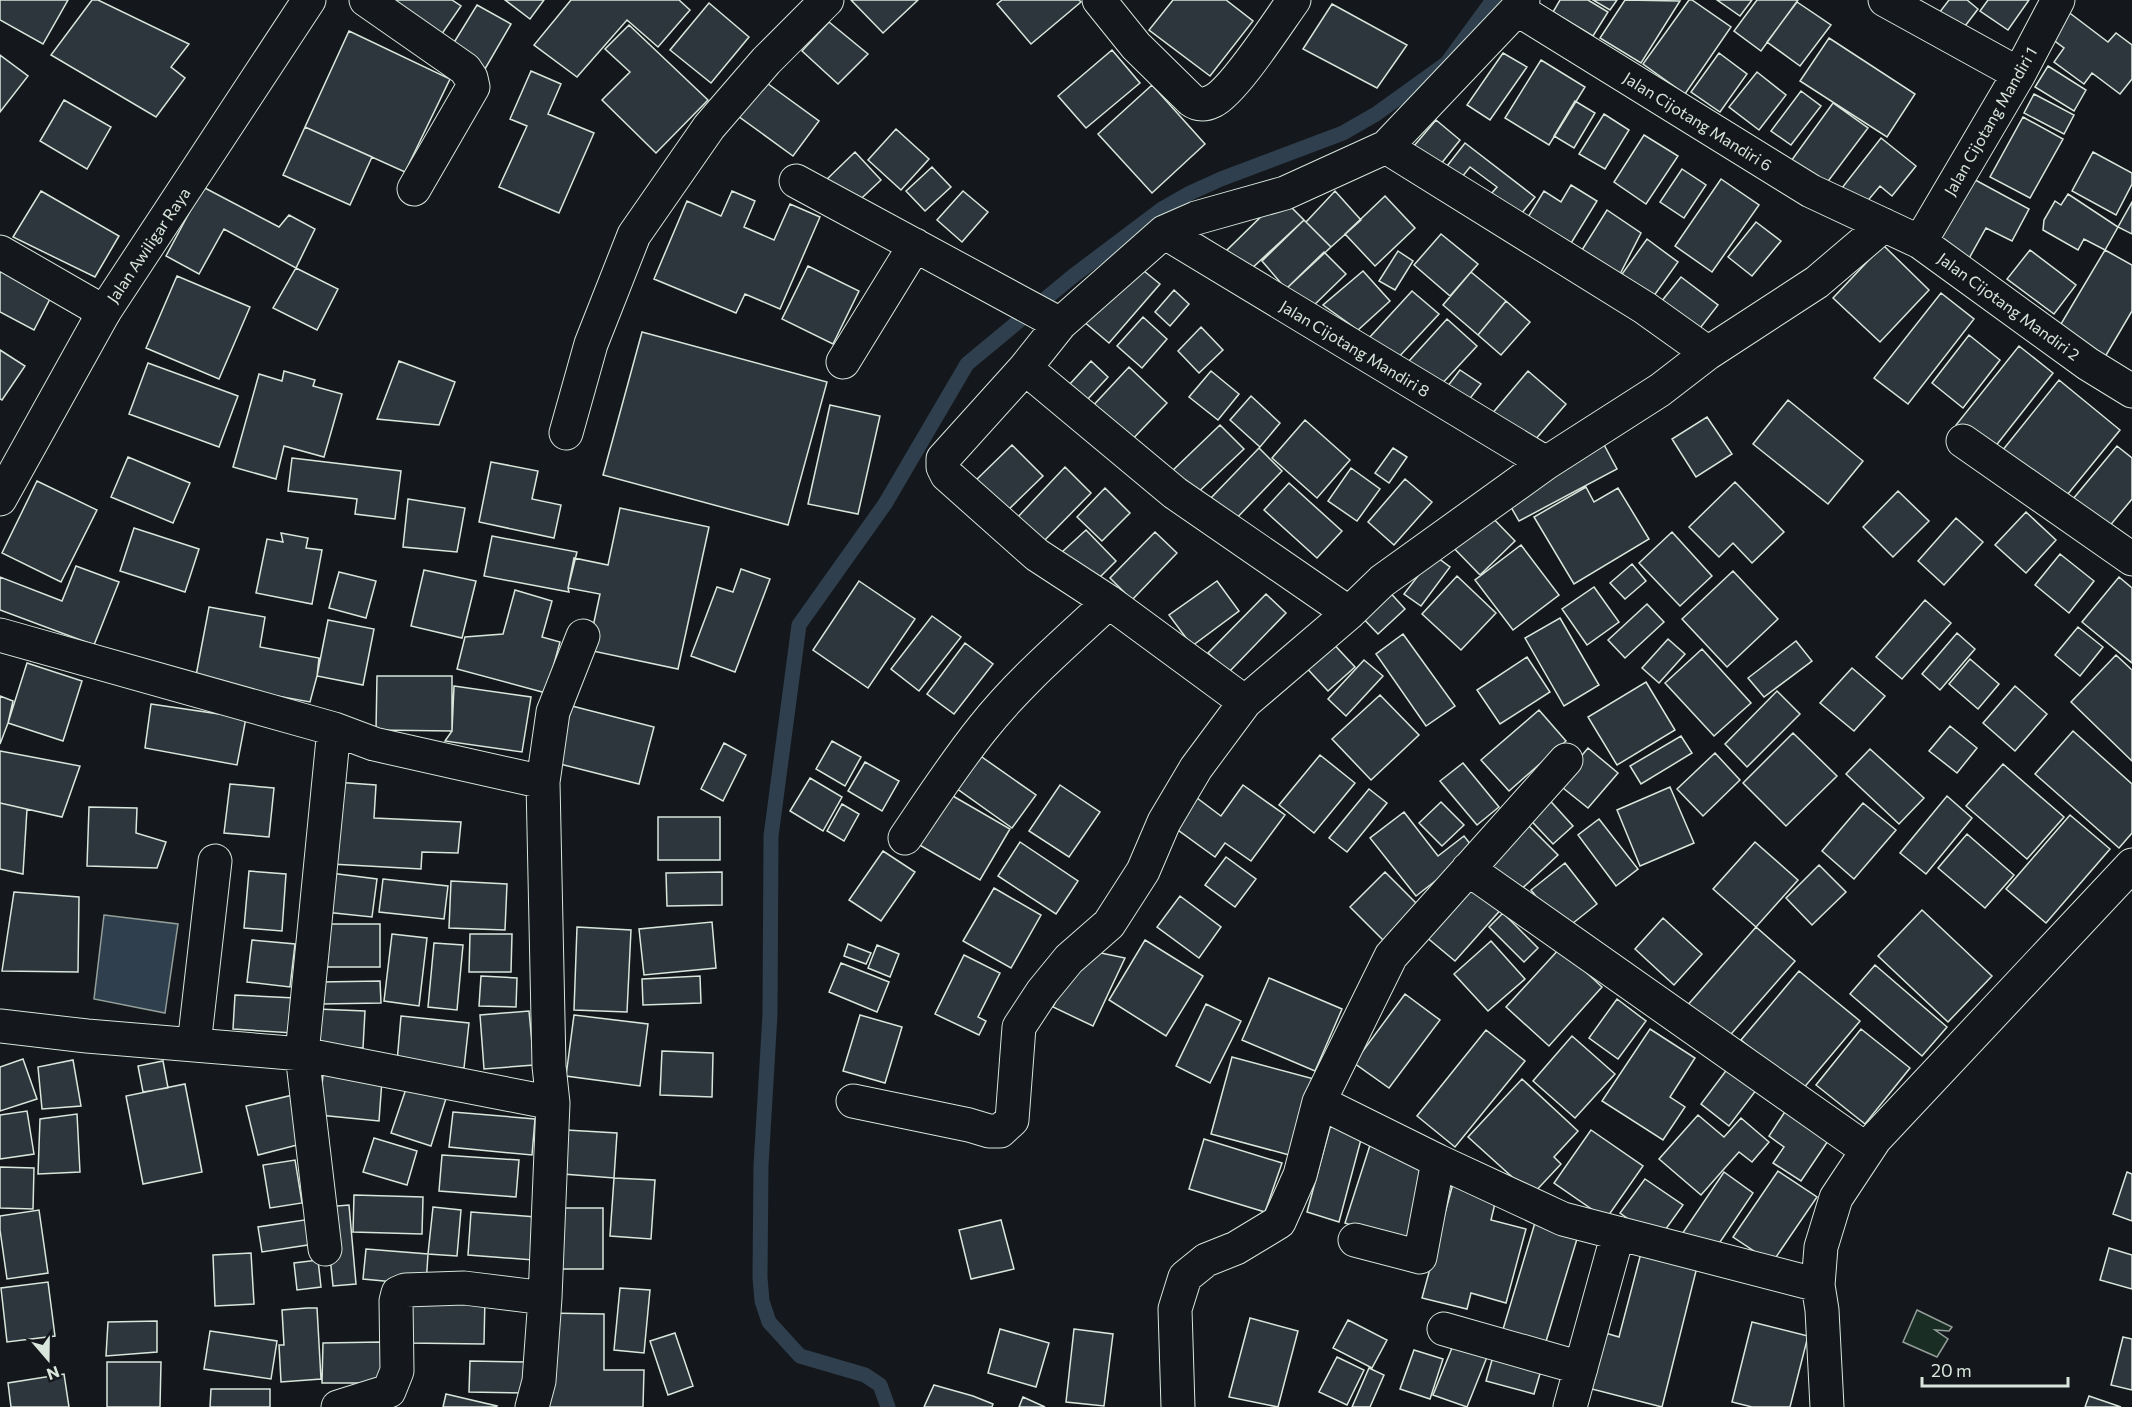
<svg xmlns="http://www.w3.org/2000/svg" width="2132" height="1407" viewBox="0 0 2132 1407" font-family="Commissioner,sans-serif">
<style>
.green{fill:#1a2d24;stroke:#939e99;stroke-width:1.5}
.water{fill:#2f3f4d;stroke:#939e99;stroke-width:1.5}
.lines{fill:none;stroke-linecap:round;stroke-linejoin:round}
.stream{stroke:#2f3f4d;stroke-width:15}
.building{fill:#2c363c;stroke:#d8e6dc;stroke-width:1.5}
.street-casing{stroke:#d8e6dc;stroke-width:35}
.secondary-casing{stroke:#d8e6dc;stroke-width:35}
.street{stroke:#14181c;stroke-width:33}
.secondary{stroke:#14181c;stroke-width:33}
.labels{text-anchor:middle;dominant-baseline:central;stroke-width:4.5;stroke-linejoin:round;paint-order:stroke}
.street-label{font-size:16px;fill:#d8e6dc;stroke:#14181c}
</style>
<rect width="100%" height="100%" fill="#14181c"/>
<!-- green -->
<path class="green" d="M1917,1310l35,17 -3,4 -14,-1 13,9 -11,18 -34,-15z"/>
<!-- water -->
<path class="water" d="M104,915l74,9 -13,89 -71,-14z"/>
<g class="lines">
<!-- stream -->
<path class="stream" d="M888,1407l-8,-22 -15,-10 -65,-19 -31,-34 -7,-21 -2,-24 1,-111 9,-152 1,-178 28,-211 86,-121 82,-140 106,-88 89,-67 28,-16 31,-14 122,-46 33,-19 71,-51 46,-63"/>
</g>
<!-- building -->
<path class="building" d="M0,0h68l-25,44 -43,-24z
M92,0h6l91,44 -18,23 14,11 -29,39 -105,-62z
M375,0h77l9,6 -24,35z
M505,0h39l-14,19z
M571,0h108l11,10 -32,37 -31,-27 -50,57 -43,-32z
M851,0h67l-35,33z
M1002,0h77l2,2 -50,42 -34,-40z
M1173,0h53l27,21 -43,55 -61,-46z
M1560,0h28l20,12 -15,24 -40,-24z
M1593,0h24l-7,10z
M1625,0l55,1 -39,62 -41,-25z
M1689,0h3l39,27 -46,67 -42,-30z
M1717,0h35l-12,16z
M1757,0h41l-37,51 -27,-20z
M1949,0h18l11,9 -19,25 -23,-17z
M1988,0h41l-21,30 -28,-19z
M1797,2l34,23 -31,41 -33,-24z
M709,3l40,34 -38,46 -41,-33z
M1332,4l75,41 -30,43 -74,-39z
M477,5l34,19 -26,45 -35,-20z
M2067,11l41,31 8,-9 16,12v34l-12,15 -28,-21 -8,11 -30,-22 10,-14 -16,-12z
M829,22l39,32 -30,30 -36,-33z
M629,25l79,75 -52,53 -54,-53 28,-28 -25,-23z
M349,31l101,48 -45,93 -100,-45z
M1829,38l86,56 -28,43 -87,-56z
M1112,50l28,33 -54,45 -28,-32z
M1503,53l24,14 -37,53 -23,-15z
M1719,53l28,21 -27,38 -29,-20z
M0,55l28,21 -28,36z
M1541,60l44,27 -36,58 -44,-27z
M2048,66l38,24 -12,21 -39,-24z
M531,71l30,13 -13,30 46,19 -35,80 -60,-26 28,-61 -17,-7z
M1757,72l29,23 -27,35 -30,-23z
M764,81l55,40 -26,35 -55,-40z
M1152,85l53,59 -53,49 -54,-59z
M1801,91l20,15 -30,39 -20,-14z
M2034,94l40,21 -10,19 -40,-21z
M64,100l47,27 -24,42 -47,-28z
M1575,101l20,12 -21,35 -20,-12z
M1833,103l35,25 -48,64 -34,-24z
M1604,114l25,16 -24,39 -26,-15z
M2023,117l40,22 -33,59 -40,-21z
M1436,120l24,20 -27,34 -25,-21z
M305,127l67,30 -22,48 -67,-30z
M896,129l33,30 -28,31 -33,-30z
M1644,135l34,21 -32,48 -32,-22z
M1881,138l35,28 -24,30 -12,-10 -20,24 -22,-17z
M1465,143l70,54 -22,27 -29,-22 13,-15 -27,-20 -12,15 -14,-12z
M855,152l26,28 -31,29 -26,-27z
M2093,152l39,21v11l-16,31 -44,-24z
M932,167l19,20 -26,24 -19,-20z
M1682,169l24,16 -22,33 -24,-16z
M1968,176l61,33 -17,32 -26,-13 -19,34 -35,-19z
M1721,179l38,26 -47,67 -37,-26z
M1571,185l26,16 -32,52 -43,-26 22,-36 17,11z
M203,187l76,40 10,-12 26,14 -19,39 -72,-39 -25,45 -33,-18z
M41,191l78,45 -24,41 -82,-40z
M732,191l23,10 -11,26 30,13 16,-36 30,13 -40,92 -35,-15 -9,19 -82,-34 33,-78 34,15z
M963,191l25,21 -26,30 -25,-22z
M1335,191l26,29 -30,27 -25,-25z
M2068,194l50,33 -13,23 -21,-11 -6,11 -35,-20 1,-10 11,-19 6,4z
M1385,196l30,32 -40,38 -30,-32z
M1281,197l23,23 -54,50 -25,-18z
M2132,202v32l-14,-7z
M1607,210l34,23 -26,51 -38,-26z
M1304,220l27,27 -45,42 -24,-28z
M1756,222l25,19 -29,35 -24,-19z
M1441,234l37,30 -28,32 -36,-31z
M1647,239l31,23 -32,45 -31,-23z
M1883,245l46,45 -49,52 -47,-44z
M2030,250l46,35 -22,29 -47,-35z
M2105,250l27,15v46l-27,46 -47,-28z
M1398,251l15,10 -18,29 -16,-9z
M1324,252l22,22 -38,37 -22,-22z
M1133,262l27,22 -51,59 -26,-22z
M808,266l51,25 -26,53 -51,-25z
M296,268l42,21 -21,41 -44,-22z
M0,271l51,26 -17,33 -34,-18z
M1363,271l27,30 -32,29 -35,-25z
M1471,272l35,29 -28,34 -35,-30z
M177,276l73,31 -31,72 -73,-31z
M1681,277l37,28 -24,31 -37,-29z
M1174,290l15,14 -19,22 -15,-14z
M1412,291l27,23 -44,47 -26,-23z
M1941,293l33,26 -66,85 -34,-26z
M1506,301l24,21 -29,33 -23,-20z
M1143,317l24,22 -25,29 -25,-22z
M1447,319l30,27 -39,42 -29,-27z
M1201,327l22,23 -24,23 -21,-22z
M642,332l185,50 -39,143 -185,-50z
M1969,335l31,25 -37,48 -31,-25z
M2019,346l34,27 -62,79 -35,-27z
M0,350l25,16 -23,34 -2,-1z
M399,361l56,21 -16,43 -62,-6z
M1091,361l17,16 -21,23 -18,-15z
M148,363l90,33 -19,51 -90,-33z
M1129,367l38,36 -40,42 -38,-35z
M1460,370l21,14 -16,21 -21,-14z
M284,371l31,9 -2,6 29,8 -18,63 -40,-11 -8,33 -43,-12 26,-93 23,7z
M1211,371l28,23 -21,26 -29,-23z
M1528,371l38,33 -38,44 -37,-33z
M2059,380l61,50 -61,75 -61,-49z
M1251,396l29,27 -20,24 -30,-27z
M1788,400l75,61 -35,43 -75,-60z
M830,405l50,11 -22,98 -50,-10z
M1707,417l25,37 -36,23 -24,-38z
M1305,420l45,40 -33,38 -45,-40z
M1220,425l24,24 -50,47 -23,-24z
M1602,441l15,28 -98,52 -15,-26z
M1012,445l31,31 -39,38 -31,-31z
M2117,446l15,12v41l-29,35 -35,-29z
M1259,448l23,23 -51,53 -23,-23z
M1393,448l14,9 -18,26 -14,-10z
M128,457l62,26 -17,40 -62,-26z
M292,458l109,13 -6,48 -40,-5 2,-15 -69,-8z
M491,462l47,9 -6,28 29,6 -7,33 -75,-16z
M1065,467l26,26 -50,51 -26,-24z
M1351,468l29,21 -23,32 -29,-20z
M1405,479l27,23 -38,43 -26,-23z
M37,481l60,29 -36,72 -59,-29z
M1735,482l49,50 -32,31 -19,-20 -14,14 -30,-30z
M1289,483l53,48 -25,27 -53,-48z
M1586,487l8,15 24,-14 31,51 -75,45 -40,-67z
M1105,488l25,25 -28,28 -25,-24z
M1898,491l31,30 -36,36 -30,-30z
M408,499l57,9 -8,44 -54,-5z
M620,508l89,19 -31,142 -90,-19 12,-56 -32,-6 6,-30 34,7z
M1485,510l30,31 -35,34 -33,-34z
M2026,512l30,28 -30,33 -31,-28z
M1956,518l27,24 -39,43 -26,-24z
M134,528l65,21 -14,43 -65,-21z
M1086,530l30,31 -23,23 -31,-32z
M1155,532l22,21 -45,47 -22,-22z
M1672,532l40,44 -32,30 -41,-43z
M281,533l27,5 -2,10 16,2 -10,54 -56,-11 11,-54 16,3z
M492,536l85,16 -9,36 1,4 -85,-16z
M1521,545l38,50 -46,35 -38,-50z
M2060,554l34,27 -25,32 -34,-28z
M1434,555l16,12 -29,39 -17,-12z
M1632,564l14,17 -21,18 -15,-16z
M76,566l43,16 -25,63 -94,-35v-33l62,24z
M741,569l29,10 -35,93 -44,-16 26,-69 16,5z
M424,570l52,11 -14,57 -51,-12z
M1733,571l45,48 -51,48 -45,-48z
M339,572l37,9 -10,37 -37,-10z
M1457,576l39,37 -35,37 -39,-36z
M2119,577l13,11v75l-50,-41z
M859,581l56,38 -47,69 -55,-38z
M1217,581l22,30 -47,35 -23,-31z
M1594,587l25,35 -32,23 -25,-36z
M1386,588l19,21 -27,25 -20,-21z
M515,590l37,11 -10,36 18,5 -14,51 -89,-24 8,-32 38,-3z
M1266,594l20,19 -57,59 -21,-19z
M1925,600l26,23 -49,56 -26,-22z
M1647,604l17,18 -39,36 -17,-18z
M209,607l56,10 -5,30 59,11 -2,18 -7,26 -115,-21z
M932,616l29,21 -42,54 -28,-22z
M1560,618l39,67 -35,21 -39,-68z
M328,620l46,9 -11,56 -46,-9z
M2078,627l25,20 -23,29 -25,-21z
M1957,633l18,16 -35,41 -18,-16z
M1403,634l52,72 -29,20 -50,-72z
M1328,638l27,29 -27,24 -27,-29z
M1668,639l17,15 -26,29 -17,-15z
M1796,641l16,20 -48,36 -16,-19z
M965,643l28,21 -39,50 -27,-20z
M1702,649l49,54 -37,33 -49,-53z
M2116,655l16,15v91l-61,-59z
M1527,657l23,35 -50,32 -23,-34z
M1970,659l29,25 -21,25 -29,-25z
M1364,660l19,16 -37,40 -18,-17z
M27,663l55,18 -19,60 -55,-18z
M1852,668l33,28 -31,35 -34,-28z
M377,676h75v55l-76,-1z
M1646,682l29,48 -58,35 -29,-48z
M454,686l77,11 -9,55 -77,-11 7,-10z
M2015,686l32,28 -32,37 -32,-28z
M1777,691l23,23 -53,53 -22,-23z
M1380,695l39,40 -48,45 -39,-41z
M0,696l13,5 -5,22 -8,21z
M151,704l95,14 -9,47 -92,-17z
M572,706l82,21 -15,57 -83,-21z
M1539,710l27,31 -57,50 -28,-31z
M1950,726l27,22 -20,25 -28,-22z
M2073,731l59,53v49l-13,15 -84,-74z
M1793,733l44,43 -51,50 -43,-43z
M1681,736l11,17 -51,31 -11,-18z
M832,741l29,16 -16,29 -29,-17z
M724,743l22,12 -23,46 -22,-12z
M1588,748l30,25 -30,35 -30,-24z
M1870,749l54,49 -25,26 -53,-50z
M0,751l80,15 -18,51 -62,-14z
M1715,753l25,27 -37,36 -26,-27z
M979,755l57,40 -24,33 -56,-40z
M1320,755l35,28 -41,50 -35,-28z
M865,762l34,19 -17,30 -34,-20z
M1463,763l36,44 -22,18 -37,-44z
M2003,764l61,53 -37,42 -61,-53z
M810,778l32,19 -19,34 -33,-20z
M335,782l41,3 -2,33 87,4 -3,31 -36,-1 -1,17 -90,-5z
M230,784l44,4 -5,49 -45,-4z
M1060,785l40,27 -31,45 -40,-26z
M1243,785l42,30 -34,46 -26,-18 -10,14 -44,-32 22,-30 28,21z
M1670,787l24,56 -54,23 -23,-56z
M1369,789l18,14 -40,49 -18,-14z
M946,792l64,37 -30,51 -64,-37z
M1544,794l29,32 -20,18 -30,-32z
M1947,796l25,22 -46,56 -26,-21z
M1441,802l23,23 -22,21 -23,-23z
M0,803l27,6 -4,65 -23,-5z
M1863,803l33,27 -42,49 -32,-28z
M842,804l17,10 -15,27 -17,-10z
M89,807l48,1 -1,25 30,9 -9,26 -70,-2z
M1404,812l34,44 26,-20 11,14 -59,46 -46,-58z
M2070,815l40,34 -64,74 -40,-34z
M658,817h62v43h-62z
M1599,819l39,50 -22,17 -38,-51z
M1523,820l35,35 -45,42 -34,-36z
M1967,834l47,41 -29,33 -47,-40z
M1020,842l58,39 -22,33 -58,-38z
M1755,842l43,38 -42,47 -43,-38z
M883,851l32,21 -34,49 -32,-21z
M1226,857l30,22 -21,28 -30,-22z
M1565,863l32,41 -34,27 -32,-41z
M1819,865l27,27 -34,33 -26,-27z
M249,871l37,3 -4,57 -38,-3z
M722,872v33l-55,1 -1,-33z
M1385,872l36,36 -35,35 -36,-36z
M330,873l47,6 -5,38 -47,-5z
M1468,875l36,31 -49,55 -36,-30z
M383,879l65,7 -4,33 -65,-7z
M451,881l56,3 -2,46 -56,-2z
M994,888l47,27 -30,53 -48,-27z
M14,892l65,5 -1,75 -76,-1z
M1180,896l41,31 -22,31 -42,-31z
M1922,910l70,66 -44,46 -70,-66z
M1503,913l35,35 -14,14 -35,-35z
M1663,918l39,36 -28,31 -39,-36z
M712,922l4,46 -72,7 -5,-46z
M327,924h53v43h-53z
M577,927l54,3 -4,82 -53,-2z
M1756,927l39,34 -70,80 -39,-34z
M392,934l35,4 -8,68 -35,-5z
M470,934h42l-1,38h-42z
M252,940l43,4 -5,43 -43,-5z
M1145,940l58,36 -37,60 -57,-36z
M1491,941l34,38 -37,32 -34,-37z
M434,943l29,2 -6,65 -29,-3z
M848,944l23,9 -5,11 -22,-8z
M877,945l22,9 -9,23 -22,-9z
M1560,948l42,39 -53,59 -43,-39z
M1082,949l43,9 -32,68 -40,-19z
M964,955l36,18 -22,44 8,4 -7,14 -44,-21z
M841,963l48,19 -12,30 -48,-20z
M1875,965l72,62 -25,29 -72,-62z
M1799,971l61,50 -58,69 -61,-50z
M481,976l36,2 -1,29 -37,-1z
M700,976l1,27 -58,2 -1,-26z
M1269,978l73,31 -27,62 -73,-31z
M380,981l1,22 -60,1 -1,-22z
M1405,994l35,26 -51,68 -35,-25z
M235,995l60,3 -2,35 -60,-4z
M1617,999l29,22 -28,38 -29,-21z
M1206,1004l35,17 -31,62 -34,-17z
M317,1009l48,2 -2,37 -48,-3z
M529,1011l5,54 -50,4 -4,-54z
M574,1015l74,9 -8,62 -74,-10z
M860,1015l42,12 -17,56 -42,-12z
M401,1016l68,7 -5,45 -67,-6z
M1650,1029l45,29 -25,39 15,10 -22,33 -61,-39z
M1861,1029l49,39 -45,56 -49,-39z
M1486,1030l39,31 -70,86 -38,-31z
M1572,1036l43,38 -40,44 -42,-37z
M662,1051l51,2 -1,44 -52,-2z
M1232,1057l82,22 -21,77 -82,-22z
M23,1059l14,40 -37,12v-44z
M73,1060l8,46 -39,3 -4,-42z
M163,1061l5,27 -25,4 -5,-26z
M1731,1064l29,21 -31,41 -28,-22z
M323,1075l59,5 -3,41 -60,-6z
M1522,1079l56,52 -24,26 7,7 -29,31 -64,-58z
M409,1080l39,12 -17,54 -40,-13z
M185,1084l17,88 -59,12 -17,-88z
M293,1095l12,48 -47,12 -12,-49z
M1788,1107l44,28 -31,46 -28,-18 11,-16 -15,-11z
M27,1111l7,43 -34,5v-44z
M453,1112l82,7 -3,36 -83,-8z
M77,1114l3,58 -42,2 2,-55z
M1698,1115l26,22 17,-19 28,24 -17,20 -13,-10 -38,43 -42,-36z
M1331,1124l32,8 -24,90 -32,-10z
M566,1130l51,3 -3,45 -51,-4z
M1591,1130l52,36 -37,53 -52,-36z
M374,1138l43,13 -10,34 -44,-13z
M1204,1139l78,24 -17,49 -76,-23z
M1371,1142l59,24 -15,81 -70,-24z
M442,1155l77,5 -3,37 -77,-6z
M295,1160l7,43 -32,5 -7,-43z
M0,1167l34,1 -1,41 -33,-1z
M1778,1171l39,26 -45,66 -39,-26z
M1724,1172l29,21 -41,61 -30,-20z
M2127,1172l5,2v47l-19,-7z
M614,1178l41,2 -4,59 -41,-3z
M1645,1179l38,26 -25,35 -38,-27z
M1454,1180l44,11 -7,29 35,9 -20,74 -35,-10 -4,16 -45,-11z
M354,1195l69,2 -1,37 -69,-2z
M349,1205l7,79 -23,2 -8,-79z
M433,1207l28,3 -4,46 -29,-2z
M563,1208h40v61h-41z
M39,1210l9,63 -41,6 -7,-49v-14z
M471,1212l65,5 -3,43 -65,-5z
M1537,1216l43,13 -36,119 -43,-12z
M311,1219l3,25 -52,8 -4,-25z
M1001,1220l13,49 -43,10 -12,-49z
M2109,1248l23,7v34l-32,-9z
M366,1249l62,5 -2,31 -63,-6z
M251,1253l3,51 -39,2 -2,-51z
M1641,1253l56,14 -35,140 -74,-19 14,-56 17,5z
M318,1260l3,27 -24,3 -3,-27z
M48,1282l7,54 -48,6 -6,-54z
M620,1288l30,2 -6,63 -30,-3z
M403,1296h82l-1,48 -77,-1z
M307,1308h10l4,71 -40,3 -2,-37h5l-2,-35z
M546,1313l58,1v56h40l-1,37h-99z
M1250,1318l48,13 -20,76 -49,-10z
M1348,1320l39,20 -15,28 -39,-20z
M157,1321v31l-51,4 2,-34z
M1752,1322l56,14 -18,71h-38l-20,-5z
M1000,1329l49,14 -13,44 -48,-14z
M1074,1329l39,5 -9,72 -38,-4z
M210,1331l67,10 -6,38 -67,-10z
M675,1333l18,53 -25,9 -18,-54z
M2123,1337l9,2v51l-21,-5z
M1456,1338l33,14 -22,55 -34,-12z
M381,1342v41h-59l1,-40z
M1496,1346l48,14 -10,34 -48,-13z
M1414,1350l29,9 -13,40 -30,-10z
M1337,1357l27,13 -17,35 -28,-13z
M470,1361l58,1v31l-59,-1z
M107,1362h54l-1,45h-53z
M1369,1368l15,7 -14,32h-18z
M64,1374l5,33h-58l-3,-24z
M934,1385l39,11 20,8 -1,3h-68z
M211,1389h59v18h-60z
M446,1394l51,12 -1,1h-53z
M2089,1396l32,11h-36z
M1023,1397l22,10h-26z"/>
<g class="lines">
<defs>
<path id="street" d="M366,0l99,69 6,9 2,9 -59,102
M1099,0l37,46 55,54c7,5 14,5 22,1 21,-10 65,-79 81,-101
M1885,0l134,74
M1517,9l294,182 109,51 168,122 44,27
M1386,147l259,161 63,45
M796,181l264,143
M1164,232l382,231
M1920,242l99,-168 39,-74
M0,252l104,60
M843,362l72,-117
M1025,368l150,125 174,120
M566,433l25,-89 43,-109 75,-108 57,-66 61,-61
M1963,441l169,118
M0,635l334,94 40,15 169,38
M1245,702l-136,-100 -72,-47 -90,-80 -4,-8v-8l82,-91 35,-44 104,-92 32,-14 89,-25 101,-46 131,-138 6,-9
M905,838c25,-37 49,-74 77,-109 37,-47 83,-86 127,-127
M1468,869l399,281
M0,1026l87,10 215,18 251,49 -4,-37 -6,-284 10,-70 30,-76
M194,1045l21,-184
M853,1101l116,24 20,6h11l12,-11 7,-93 23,-35 27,-33 40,-35 34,-53 21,-49 32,-54 49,-66 104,-89 33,-32 164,-118 114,-73 48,-37 109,-71 67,-57
M1319,1102l119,59 125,58 255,66
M1355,1240l65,17 18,-96
M325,1249l-23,-195 32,-325
M1444,1329l137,39
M338,1407l51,-16 8,-20 -1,-70 2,-8 7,-3 59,-2 81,10
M532,1407l7,-26 6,-83 8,-195
M1178,1407l-3,-98 10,-32 21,-17 30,-12 43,-26 21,-47 19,-73 72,-146 175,-196
M1570,1407l48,-174
M1827,1407l-5,-97 -4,-25 3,-38 15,-49 39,-59 257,-274"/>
<path id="secondary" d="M0,499l104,-187 205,-312"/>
</defs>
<!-- street casing -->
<use href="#street" class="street-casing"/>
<!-- secondary casing -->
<use href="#secondary" class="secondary-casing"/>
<!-- street -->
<use href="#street" class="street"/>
<!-- secondary -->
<use href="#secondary" class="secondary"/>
</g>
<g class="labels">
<!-- street labels -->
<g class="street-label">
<text transform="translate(1698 121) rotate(32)">Jalan Cijotang Mandiri 6</text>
<text transform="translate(1990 121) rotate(-60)">Jalan Cijotang Mandiri 1</text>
<text transform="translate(148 245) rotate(-56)">Jalan Awiligar Raya</text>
<text transform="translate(2009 306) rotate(36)">Jalan Cijotang Mandiri 2</text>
<text transform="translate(1355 348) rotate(31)">Jalan Cijotang Mandiri 8</text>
</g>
</g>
<!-- north arrow -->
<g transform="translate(48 1359) rotate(160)" stroke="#14181c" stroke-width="4.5" paint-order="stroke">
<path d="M0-4.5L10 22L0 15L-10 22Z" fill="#d8e6dc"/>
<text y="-9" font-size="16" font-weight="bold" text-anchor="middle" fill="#d8e6dc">N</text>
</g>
<!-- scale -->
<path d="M1922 1377v9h146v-9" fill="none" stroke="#d8e6dc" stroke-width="3"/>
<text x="1931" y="1377" font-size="18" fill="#d8e6dc" stroke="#14181c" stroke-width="4.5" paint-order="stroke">20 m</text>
</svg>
